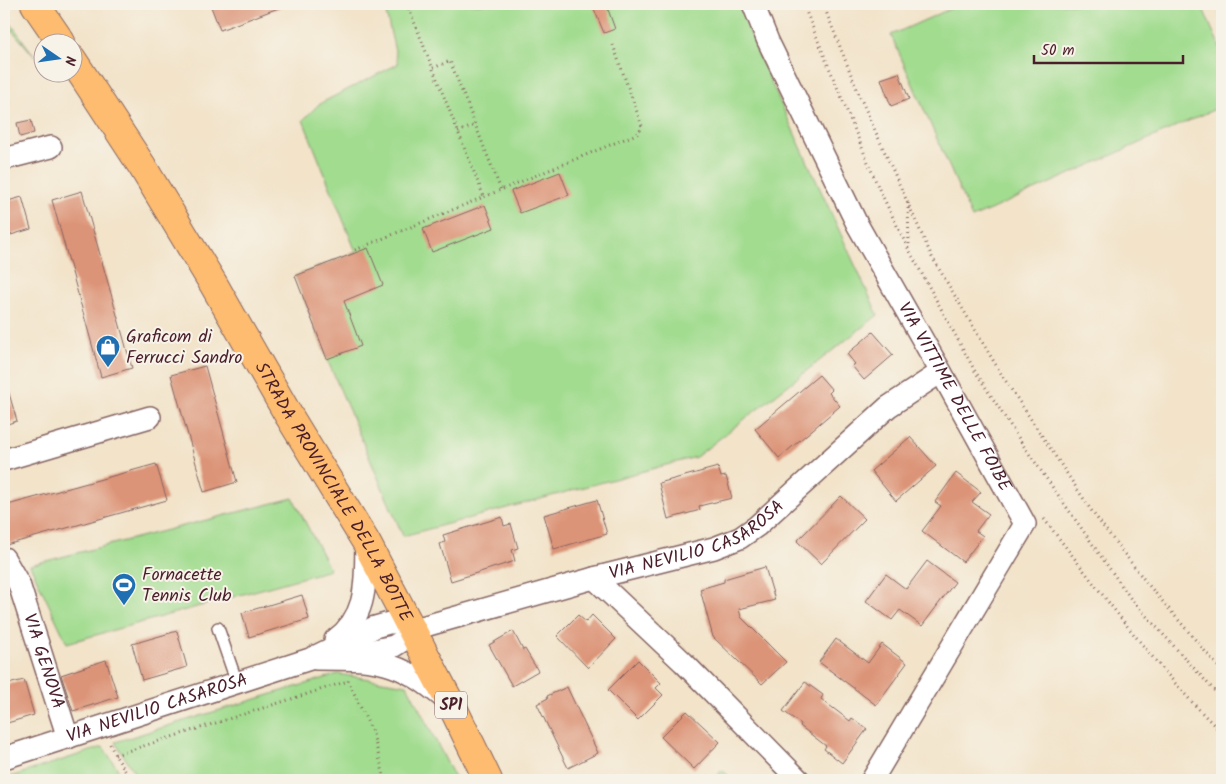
<svg xmlns="http://www.w3.org/2000/svg" width="1226" height="784" viewBox="0 0 1226 784" font-family="Kalam,sans-serif">
<style>
.green{fill:#a1dc8f;stroke:#767e5d}
.building{fill:#dc9478}
.lines{fill:none;stroke-linecap:round;stroke-linejoin:round}
.lane-casing{stroke:#856462;stroke-width:14}
.street-casing{stroke:#856462;stroke-width:24}
.primary-casing{stroke:#856462;stroke-width:30}
.path{stroke:#856462;stroke-width:3;stroke-dasharray:1 4;stroke-linecap:butt}
.lane{stroke:#fff;stroke-width:11}
.street{stroke:#fff;stroke-width:21}
.primary{stroke:#fdbc6f;stroke-width:28}
.labels{text-anchor:middle;dominant-baseline:central;stroke-width:4;stroke-linejoin:round;paint-order:stroke}
.shield{fill:#f7f3e8;stroke:#7e5f64;stroke-width:1}
.shield-label{font-size:16px;font-weight:bold;fill:#4a1f2b}
.poi-label{font-size:18px;fill:#4a1f2b;stroke:#f7f3e8;text-anchor:start}
.street-label{font-size:18px;fill:#4a1f2b;stroke:#f7f3e8}
</style>
<rect width="100%" height="100%" fill="#f7f3e8"/>
<filter id="ink" filterUnits="userSpaceOnUse"><feTurbulence type="fractalNoise" baseFrequency=".02" numOctaves="2"/><feDisplacementMap in="SourceGraphic" scale="10" xChannelSelector="R" yChannelSelector="G"/><feConvolveMatrix kernelMatrix="1 2 1 2 8 2 1 2 1" color-interpolation-filters="sRGB"/></filter>
<filter id="wash" filterUnits="userSpaceOnUse"><feTurbulence type="fractalNoise" baseFrequency=".0096" numOctaves="4" result="noise"/><feDisplacementMap in="SourceGraphic" scale="20" xChannelSelector="R" yChannelSelector="G"/><feGaussianBlur stdDeviation="1.12" result="paint"/><feColorMatrix in="noise" values="0 0 0 0 0 0 0 0 0 0 0 0 0 0 0 0 0 1.4 0 .05"/><feComposite in="paint" operator="in"/></filter>
<g filter="url(#wash)">
<rect width="100%" height="100%" fill="#f2e3c9"/>
<!-- green -->
<path class="green" d="M384,4h355l20,52 119,259 -182,142 -293,79 -76,-177 -32,-83 61,-24 -53,-132 16,-16 79,-40z
M961,4h240l21,48v54l-250,112 -81,-183z
M4,14l31,43 -31,-36z
M293,498l37,72 -263,73 -37,-78z
M338,674l69,11 49,95h-317l-24,-38z
M103,747l22,33h-121v-1z
M722,770l11,10h-19z"/>
<g id="blocks">
<!-- building -->
<path class="building" d="M210,4h79l-69,26z
M592,4h14l9,25 -11,4z
M899,73l10,26 -18,7 -10,-27z
M4,81h2l4,24 -6,1z
M31,120l3,13 -14,4 -3,-14z
M560,172l9,23 -49,18 -9,-22z
M82,191l50,177 -31,9 -49,-177z
M22,197l9,32 -27,8v-35z
M485,205l9,23 -62,24 -9,-23z
M368,248l15,37 -39,16 17,45 -34,13 -32,-83z
M873,332l20,23 -29,25 -12,-14 3,-2 -8,-10z
M205,366l32,116 -33,10 -33,-117z
M819,375l13,15 -3,3 11,13 -61,52 -24,-29z
M6,383l11,38 -13,4v-41z
M910,437l26,29 -40,35 -25,-30z
M156,464l11,36 -161,45 -2,-8v-31z
M718,467l3,10 5,-1 6,22 -33,8 1,4 -32,9 -9,-36z
M956,473l25,19 -9,10 17,12 -13,17 7,5 -20,26 -41,-31 19,-25 -6,-4z
M841,496l24,23 -44,45 -24,-23z
M597,500l10,34 -53,15 -10,-34z
M502,517l2,9 7,-2 7,24 -6,2 3,11 -64,20 -11,-37 5,-2 -2,-7z
M927,561l28,21 -33,44 -22,-16 -8,10 -26,-19 20,-27 20,15z
M765,567l10,33 -36,9 2,8 45,45 -24,22 -49,-47 -13,-48 24,-7v-3z
M302,595l7,24 -60,18 -7,-24z
M578,615l8,7 6,-7 24,24 -28,29 -31,-32z
M177,631l10,36 -45,13 -10,-36z
M513,631l10,19 2,-1 13,22 -26,15 -23,-41z
M836,639l32,24 14,-19 25,19 -31,42 -57,-43z
M106,660l12,37 -45,14 -12,-36z
M638,660l23,23 -5,5 7,7 -25,25 -30,-30z
M24,680l10,35 -30,9v-39z
M805,682l18,13 -2,4 29,22 2,-3 15,11 -25,34 -18,-14 2,-3 -26,-20 1,-2 -18,-13z
M567,687l31,66 -30,15 -31,-64 11,-6 -1,-2z
M687,711l33,31 -26,27 -33,-32z"/>
</g>
</g>
<g filter="url(#ink)">
<use href="#blocks" fill-opacity="0" stroke="#856462" stroke-width="1"/>
<g class="lines">
<defs>
<path id="lane" d="M218,628l19,55"/>
<g id="street">
<path id="s1" d="M753,4l15,37 89,183 84,148 84,152 -153,256"/>
<path d="M4,159l47,-12"/>
<path d="M4,460l146,-43"/>
<path id="s2" d="M4,558l15,26 49,154"/>
<path d="M594,578l89,84 116,118"/>
<path id="s3" d="M411,630l183,-52 120,-30 26,-10 17,-12 131,-119 53,-35"/>
<path d="M335,640c34,-25 30,-59 31,-98"/>
<path d="M358,653l36,-7 19,-12"/>
<path d="M316,659c61,0 82,0 130,41"/>
<path id="s4" d="M4,758l306,-99 65,-32 14,-4h18"/>
</g>
<g id="primary">
<path d="M35,4l26,38"/>
<path id="s5" d="M72,59l70,107 72,119 75,131 77,126 90,172 32,66"/>
</g>
</defs>
<!-- lane casing -->
<use href="#lane" class="lane-casing"/>
<!-- street casing -->
<use href="#street" class="street-casing"/>
<!-- primary casing -->
<use href="#primary" class="primary-casing"/>
<!-- path -->
<path class="path" d="M407,4l77,193
M803,4l76,185 30,61 66,121 48,74 108,154 91,100
M823,4l37,93 72,160 71,120 90,136 53,69 76,89
M433,68l17,-7 51,129
M458,132l17,-7
M908,203l1,44
M355,250l284,-117 3,-7 -29,-81
M1044,519c57,73 112,149 178,214
M348,680l25,54 12,46
M110,744l5,11 16,25
M115,755l233,-74"/>
<!-- lane -->
<use href="#lane" class="lane"/>
<!-- street -->
<use href="#street" class="street"/>
<!-- primary -->
<use href="#primary" class="primary"/>
</g>
</g>
<!-- icons -->
<defs>
<symbol id="shop-pin" viewBox="-11 -11 22 30"><path d="M0 17L-7.5 6A9.5 9.5 0 1 1 7.5 6Z" fill="#1f6fb2" stroke="#f7f3e8"/><path d="M-5-2.5h2.3a2.7 3.5 0 0 1 5.4 0H5L5.5 6h-11ZM-1.5-2.5h3a1.5 2.3 0 0 0-3 0Z" fill="#fff"/></symbol>
<symbol id="stadium-pin" viewBox="-11 -11 22 30"><path d="M0 17L-7.5 6A9.5 9.5 0 1 1 7.5 6Z" fill="#1f6fb2" stroke="#f7f3e8"/><path d="M0-5a6.5 5 0 1 0 0 10a6.5 5 0 1 0 0-10ZM-3.5-1.8h7v3.6h-7Z" fill="#fff"/></symbol>
</defs>
<g fill-rule="evenodd">
<use href="#shop-pin" x="94" y="333" width="28" height="38"/>
<use href="#stadium-pin" x="110" y="571" width="28" height="38"/>
</g>
<g class="labels">
<!-- shield labels -->
<rect class="shield" x="435" y="691.5" width="32" height="27" rx="4"/>
<g class="shield-label">
<text x="451" y="705">SP1</text>
</g>
<!-- poi labels -->
<g class="poi-label">
<text x="126" y="337">Graficom di<tspan x="126" dy="21">Ferrucci Sandro</tspan></text>
<text x="142" y="575">Fornacette<tspan x="142" dy="21">Tennis Club</tspan></text>
</g>
<!-- street labels -->
<g class="street-label">
<text stroke="none"><textPath href="#s1" startOffset="442">VIA VITTIME DELLE FOIBE</textPath></text>
<text stroke="none"><textPath href="#s5" startOffset="506">STRADA PROVINCIALE DELLA BOTTE</textPath></text>
<text stroke="none"><textPath href="#s3" startOffset="301">VIA NEVILIO CASAROSA</textPath></text>
<text stroke="none"><textPath href="#s2" startOffset="111">VIA GENOVA</textPath></text>
<text stroke="none"><textPath href="#s4" startOffset="161">VIA NEVILIO CASAROSA</textPath></text>
</g>
</g>
<!-- margin -->
<rect width="1226" height="784" fill="none" stroke="#f7f3e8" stroke-width="20"/>
<!-- north arrow -->
<g transform="translate(58 58) rotate(103)"><circle r="24" fill="#f7f3e8" stroke="#b29e9c"/>
<path d="M0-4L9 19L0 12L-9 19Z" fill="#1f6fb2"/>
<text y="-8" font-size="14" font-weight="bold" text-anchor="middle" fill="#4a1f2b">N</text>
</g>
<!-- scale -->
<path d="M1034 55v8h149v-8" fill="none" stroke="#4a1f2b" stroke-width="2.5"/>
<text x="1041" y="55" font-size="15" fill="#4a1f2b" stroke="#f7f3e8" stroke-width="4" paint-order="stroke">50 m</text>
</svg>
